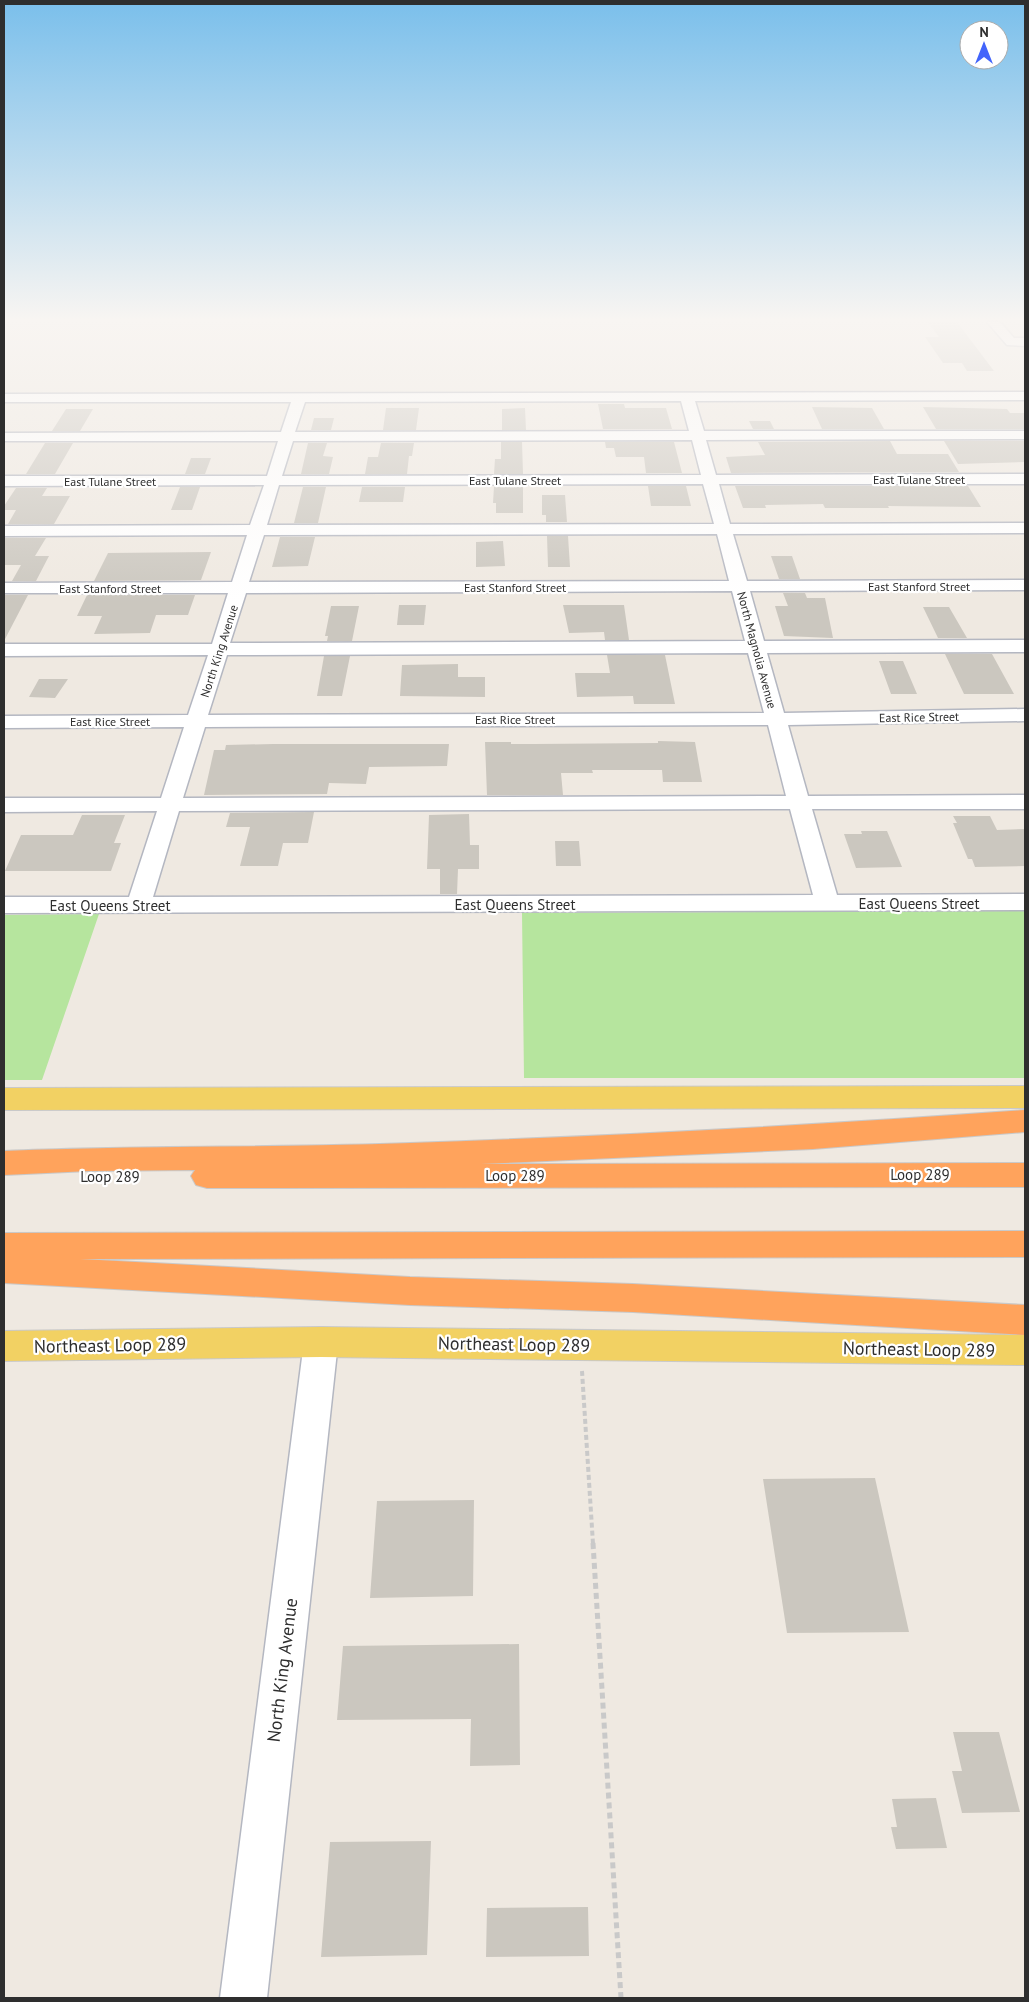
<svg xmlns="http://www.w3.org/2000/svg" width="1029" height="2002" viewBox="0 0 1029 2002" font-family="'PT Sans',sans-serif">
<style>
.green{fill:#b6e59e}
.building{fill:#cbc7bf}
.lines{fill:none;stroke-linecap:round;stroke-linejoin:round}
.minor-casing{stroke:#b4b7c1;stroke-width:3}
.major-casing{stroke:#c9c9c9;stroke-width:2}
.highway-casing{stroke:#c9c9c9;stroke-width:2}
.path-far1{stroke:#c9c9c9;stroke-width:4;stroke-dasharray:5 3;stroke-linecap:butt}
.path{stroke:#c9c9c9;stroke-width:5;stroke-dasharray:6 4;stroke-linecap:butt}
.minor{fill:#fff;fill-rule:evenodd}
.major{fill:#f2d163;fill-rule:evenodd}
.highway{fill:#ffa35c;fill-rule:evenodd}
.labels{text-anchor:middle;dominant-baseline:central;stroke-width:4.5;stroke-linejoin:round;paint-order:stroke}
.far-street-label{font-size:12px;fill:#2e2e2e;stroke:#fff}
.street-label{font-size:15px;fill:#2e2e2e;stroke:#fff}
.near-street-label{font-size:18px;fill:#2e2e2e;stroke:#fff}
</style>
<rect width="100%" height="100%" fill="#efe9e1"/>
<!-- green -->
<path class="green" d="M1025,911v167h-501l-2,-165z
M99,914l-57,166h-38v-165z"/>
<!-- building -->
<path class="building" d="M928,322h29l37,49h-27l-5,-8h-19l-18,-26h14z
M598,404h26l1,4h41l6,21h-69z
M812,407l60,1 12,21h-62z
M923,407l84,2 3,4h15v16h-89z
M386,408h33l-3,22h-33z
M525,408l1,22h-24v-21z
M66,409h27l-13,22h-28z
M314,418h20l-3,12h-20z
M749,421h21l4,8h-21z
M890,441l7,13h51l11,18 -228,1 -5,-16 39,-2 -7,-13z
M944,441h81v21l-67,2z
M501,442h21l1,32h-29l1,-15h6z
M605,442h69l8,31h-36l-2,-16h-28l-2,-9h-8z
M45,443h28l-18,31h-29z
M308,443h19l-4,13 10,1 -4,17h-28z
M381,443h33l-2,13h-3l-2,18h-42l3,-17h10z
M191,458h20l-6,16h-20z
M494,486h29v27h-27v-10h-3z
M648,486h38l5,20h-40z
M735,486h233l13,21 -93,-1 1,2h-64l-2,-4 -58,1 1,3h-23z
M180,487h20l-8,23h-21z
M303,487h23l-8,36h-24z
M362,487h43l-2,15h-44z
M16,488h31l-5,8h28l-16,28h-46l8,-14h-12v-4z
M542,495h23l2,27h-21v-7h-4z
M547,536h21l2,31h-22z
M280,537h35l-7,29 -36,1z
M4,538h42l-11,18h14l-13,25h-24l9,-16h-17z
M503,541l2,25 -29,1v-25z
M211,552l-10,28 -107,1 14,-28z
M771,556h21l8,23h-21z
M783,593h22l2,5h18l8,40 -49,-2 -9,-30h13z
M4,595h24l-24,46z
M87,595h108l-7,20h-32l-6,18 -56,1 8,-18h-25z
M399,605h27l-2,20h-27z
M563,605h61l5,35h-24l-1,-8 -35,1z
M331,606h28l-7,35h-25l1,-5h-3z
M923,607h26l18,31h-29z
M945,654h47l22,40h-50z
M607,655h58l10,49h-41l-1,-8 -56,1 -2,-24h35z
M324,656h26l-8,40h-25z
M879,661h24l14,33h-26z
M458,664v13h27v20l-85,-1 2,-31z
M39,679h29l-13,19 -26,-1z
M658,741l37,1 7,40h-39l-1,-12h-70l1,3h-32l2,22h-76l-2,-53h26v2h24l123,-1z
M273,744h176l-2,22 -78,1 -3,17 -37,-1 -2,11 -123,1 10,-45h11l1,-5z
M314,812l-6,31h-25l-5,23h-38l10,-39h-24l4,-14z
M469,814l1,31h9v24h-21l-1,25h-17v-25h-13l2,-54z
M82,815h43l-11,28h7l-10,28h-106l16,-36h52z
M953,816h37l7,14 28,-1v37l-50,1 -3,-8h-4l-15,-36h4z
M861,831h26l15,36 -46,1 -12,-34h18z
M555,841h24l2,25h-25z
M875,1478l34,154 -122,1 -24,-154z
M474,1500l-1,96 -103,2 7,-97z
M519,1644l1,121 -50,1 1,-47 -134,1 6,-74z
M953,1732h46l21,80 -58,1 -10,-42h10z
M936,1798l11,50 -51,1 -5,-22h6l-5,-28z
M431,1841l-4,114 -106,2 9,-115z
M588,1907l1,49 -103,1 1,-49z"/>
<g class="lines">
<defs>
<path id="minor" d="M987,322h13l14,16h11v8l-18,-1z
M1025,392v8l-330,1 9,30h321v8l-319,1 10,35 309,-1v10h-306l11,40 295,-1v10l-292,1 14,47 278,-1v10l-275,1 14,50 261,-1v12l-258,1 17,60 241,-4v12l-237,4 20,71 217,-1v14h-213l25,86 188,-1v16l-1021,3v-16h125l28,-86 -153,1v-14h157l23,-71 -180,1v-12l184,-1 20,-60 -204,1v-12h208l16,-51h-224v-10l228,-1 15,-47 -243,1v-10l246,-1 14,-40 -260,1v-10h263l11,-35h-274v-8l277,-1 10,-30h-287v-8zM681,401l8,30 -394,1 10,-30zM692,440l9,35 -419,1 11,-35zM703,484l11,40 -447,1 12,-40zM717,534l12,47 -480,1 15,-47zM732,591l13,50 -515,2 16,-50zM748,653l16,60 -556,2 19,-60zM768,725l18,71 -603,2 22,-71zM790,809l23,86 -660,2 26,-86z
M321,1328l12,4 5,10 -71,656h-47l84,-656 5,-10z"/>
<path id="major" d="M1025,1086v22l-1021,2v-22z
M321,1327l704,8v30l-704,-8 -317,4v-30z"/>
<path id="highway" d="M1025,1110v22l-212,17 -332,15 544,-1v24l-818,1 -11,-3 -5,-9 4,-6 -106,1 -85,4v-24c135,-6 270,-3 406,-8 205,-7 410,-18 615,-33z
M1025,1231v26l-945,2 330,18 223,7 392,21v30l-392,-23 -223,-7 -406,-22v-50z"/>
</defs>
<!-- minor casing -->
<use href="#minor" class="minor-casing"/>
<!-- major casing -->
<use href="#major" class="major-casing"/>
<!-- highway casing -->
<use href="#highway" class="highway-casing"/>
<!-- path-far1 -->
<path class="path-far1" d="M582,1371l11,173"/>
<!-- path -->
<path class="path" d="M593,1543l28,455"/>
<!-- minor -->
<use href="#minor" class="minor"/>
<!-- major -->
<use href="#major" class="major"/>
<!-- highway -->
<use href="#highway" class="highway"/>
</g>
<!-- sky -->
<linearGradient id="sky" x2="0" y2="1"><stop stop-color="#7abfeb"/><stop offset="0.53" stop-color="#f8f5f2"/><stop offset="1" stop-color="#f8f5f2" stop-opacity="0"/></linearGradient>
<rect width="1029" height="603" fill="url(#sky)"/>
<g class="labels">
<!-- far-street labels -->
<g class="far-street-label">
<text x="919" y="479">East Tulane Street</text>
<text x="515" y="480">East Tulane Street</text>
<text x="110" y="481">East Tulane Street</text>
<text x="919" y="586">East Stanford Street</text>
<text x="515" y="587">East Stanford Street</text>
<text x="110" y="588">East Stanford Street</text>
<text transform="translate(757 650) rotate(75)">North Magnolia Avenue</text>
<text transform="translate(219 651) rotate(-72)">North King Avenue</text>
<text transform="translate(919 717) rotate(-1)">East Rice Street</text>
<text x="515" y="719">East Rice Street</text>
<text x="110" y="721">East Rice Street</text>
</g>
<!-- street labels -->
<g class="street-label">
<text x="919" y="903">East Queens Street</text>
<text x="515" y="904">East Queens Street</text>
<text x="110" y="905">East Queens Street</text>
<text x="920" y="1174">Loop 289</text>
<text x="515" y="1175">Loop 289</text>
<text x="110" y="1176">Loop 289</text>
</g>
<!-- near-street labels -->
<g class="near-street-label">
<text transform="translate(514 1344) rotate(1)">Northeast Loop 289</text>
<text transform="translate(110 1345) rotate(-1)">Northeast Loop 289</text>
<text transform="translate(919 1349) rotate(1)">Northeast Loop 289</text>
<text transform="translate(282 1670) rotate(-83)">North King Avenue</text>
</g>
</g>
<!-- border -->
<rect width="1029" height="2002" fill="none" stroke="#2e2e2e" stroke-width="10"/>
<!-- north arrow -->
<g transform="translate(984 45)"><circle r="24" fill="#ffffff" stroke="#ababab"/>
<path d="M0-4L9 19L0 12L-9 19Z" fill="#4264fb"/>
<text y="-8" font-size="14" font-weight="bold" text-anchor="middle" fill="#2e2e2e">N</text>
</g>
</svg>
